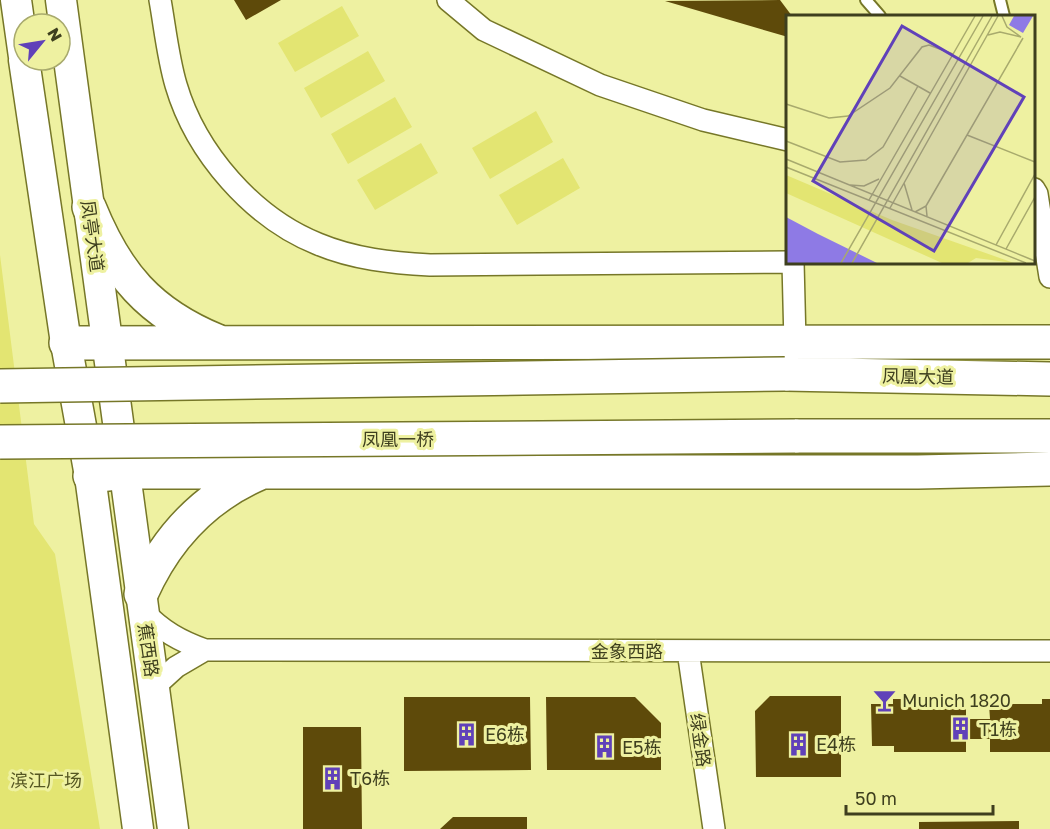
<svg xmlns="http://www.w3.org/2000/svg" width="1050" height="829" viewBox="0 0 1050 829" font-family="'Golos Text','Noto Sans SC',sans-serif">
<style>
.green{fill:#e3e572}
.building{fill:#5e4a0a}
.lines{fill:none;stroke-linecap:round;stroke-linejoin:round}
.lane-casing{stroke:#767728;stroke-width:14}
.street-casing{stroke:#767728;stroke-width:24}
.secondary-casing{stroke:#767728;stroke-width:33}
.primary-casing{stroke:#767728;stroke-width:36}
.lane{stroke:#fff;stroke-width:10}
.street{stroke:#fff;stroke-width:21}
.secondary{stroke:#fff;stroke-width:30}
.primary{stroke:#fff;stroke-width:33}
.primary-bridge-casing{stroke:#767728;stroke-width:36;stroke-linecap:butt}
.primary-bridge{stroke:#fff;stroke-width:33}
.labels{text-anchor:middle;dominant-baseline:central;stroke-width:6;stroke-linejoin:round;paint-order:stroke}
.street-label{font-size:18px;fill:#3e3f1e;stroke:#eef1a1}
.poi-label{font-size:18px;fill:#3e3f1e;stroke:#eef1a1;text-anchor:start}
.park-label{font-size:18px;fill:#565722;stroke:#eef1a1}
.inset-road{fill:none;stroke:#a8aa6d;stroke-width:1.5}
.view{fill:#6041b9;fill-opacity:0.15;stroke:#6041b9;stroke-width:3}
.inset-edge{fill:none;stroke:#3e3f1e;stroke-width:3}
</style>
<rect width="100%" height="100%" fill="#eef1a1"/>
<!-- green -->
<path class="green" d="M342,6l17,30 -64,36 -17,-29z
M368,51l17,30 -64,37 -17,-30z
M395,97l17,30 -64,37 -17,-30z
M536,111l17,31 -63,37 -18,-31z
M421,143l17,30 -63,37 -18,-30z
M563,158l17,30 -63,37 -18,-30z
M0,255l34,269 21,30 45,275h-100z"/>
<!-- building -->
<path class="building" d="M234,0h47l-35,20z
M780,0l12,16h-4v21l-123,-36z
M770,696h71v81h-85l-1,-66z
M404,697h126l1,73 -127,1z
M546,697h89l26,26v47h-114z
M893,699h27v5h46v15h24l-1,-15h53v-5h8v53h-60v-13h-24v13h-72v-6h-22l-1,-42h22z
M303,727h58l1,102h-59z
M453,817h74v12h-87z
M1019,821v8h-100v-7z"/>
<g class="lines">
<defs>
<path id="lane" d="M866,0l14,16
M1000,0l4,16"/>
<path id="street" d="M160,0c5,28 8,58 16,85 20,68 77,133 142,159 36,15 74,19 112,21l358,-3
M448,0l36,30 116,55 103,35 85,20
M1034,189l3,5 13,83
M793,262l2,81
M144,612c18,19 36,29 61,38l-29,17 -22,20
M205,650l845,1
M688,651l26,178"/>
<path id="secondary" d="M16,0l8,57
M61,0l112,829
M24,60l42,283 24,133 48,353"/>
<path id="primary" d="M89,207c27,67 60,106 128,134
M66,343l984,-1
M785,374l265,5
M795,436h255
M90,476l35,-4h793l132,-3
M141,594c24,-54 62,-96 117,-120"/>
</defs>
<!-- lane casing -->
<use href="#lane" class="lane-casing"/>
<!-- street casing -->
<use href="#street" class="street-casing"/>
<!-- secondary casing -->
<use href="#secondary" class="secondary-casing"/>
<!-- primary casing -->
<use href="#primary" class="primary-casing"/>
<!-- lane -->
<use href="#lane" class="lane"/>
<!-- street -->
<use href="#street" class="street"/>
<!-- secondary -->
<use href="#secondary" class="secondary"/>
<!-- primary -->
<use href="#primary" class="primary"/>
<defs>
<path id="primary-bridge" d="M0,386l785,-12
M0,442l795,-6"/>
</defs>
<!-- primary-bridge casing -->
<use href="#primary-bridge" class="primary-bridge-casing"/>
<!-- primary-bridge -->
<use href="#primary-bridge" class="primary-bridge"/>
</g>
<!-- icons -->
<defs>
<symbol id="bar-bare" viewBox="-9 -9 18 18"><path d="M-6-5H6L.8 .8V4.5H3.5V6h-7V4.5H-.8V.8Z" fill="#6041b9" stroke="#eef1a1" stroke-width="2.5" paint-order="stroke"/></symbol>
<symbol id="building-bare" viewBox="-9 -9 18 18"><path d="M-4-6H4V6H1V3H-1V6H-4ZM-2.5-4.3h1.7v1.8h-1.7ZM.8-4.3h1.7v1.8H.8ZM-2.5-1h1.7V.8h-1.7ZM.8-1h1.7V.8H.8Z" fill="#6041b9" stroke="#eef1a1" stroke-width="2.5" paint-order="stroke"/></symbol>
</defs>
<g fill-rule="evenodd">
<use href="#bar-bare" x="868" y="684" width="33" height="33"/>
<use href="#building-bare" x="944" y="712" width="33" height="33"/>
<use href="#building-bare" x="450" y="718" width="33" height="33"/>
<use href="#building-bare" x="782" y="728" width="33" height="33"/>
<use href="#building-bare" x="588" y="730" width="33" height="33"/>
<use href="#building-bare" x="316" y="762" width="33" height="33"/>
</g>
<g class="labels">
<!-- street labels -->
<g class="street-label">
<text transform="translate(93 236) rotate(82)">凤亭大道</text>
<text transform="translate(918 376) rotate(1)">凤凰大道</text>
<text x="398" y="439">凤凰一桥</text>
<text transform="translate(149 650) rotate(82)">蕉西路</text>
<text x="627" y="651">金象西路</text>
<text transform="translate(701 740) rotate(82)">绿金路</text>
</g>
<!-- poi labels -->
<g class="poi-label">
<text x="902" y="700">Munich 1820</text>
<text x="979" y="729">T1栋</text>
<text x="485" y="734">E6栋</text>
<text x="816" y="744">E4栋</text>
<text x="622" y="747">E5栋</text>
<text x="350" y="778">T6栋</text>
</g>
<!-- park labels -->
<g class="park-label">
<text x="46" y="780">滨江广场</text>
</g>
</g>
<!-- overview -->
<g transform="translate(786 15)">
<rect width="249" height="249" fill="#eef1a1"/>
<path d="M0,160l106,45 122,43 -38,-5 -8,5h-26l-156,-70z" fill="#e3e572"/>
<path d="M228,1h19l-10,17 -14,-8zM0,202l32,17 59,29h-91z" fill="#8e7ae5"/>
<path class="inset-road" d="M202,20l12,-3 21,5 -14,-10 -5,-11M114,61l30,17M0,89l43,14 19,-2 42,-28 32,-41 7,-2 24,9M181,120l68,27M0,126l54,21 26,-2 17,-13 35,-61M0,144l249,102M0,152l240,96M118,168l8,27M64,170l14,1 15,-7M83,185l106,-184M140,191l97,-168M104,193l108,-192M129,197l11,-6 1,10M210,230l39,-71M220,234l29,-52M55,248l142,-247M66,248l140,-247"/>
<path class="view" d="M116,11l122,71 -90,154 -121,-70z"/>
<rect width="249" height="249" class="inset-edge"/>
</g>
<!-- north arrow -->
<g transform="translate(42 42) rotate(60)"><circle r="28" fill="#eef1a1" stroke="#a8aa6d" stroke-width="1.5"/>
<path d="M0-4.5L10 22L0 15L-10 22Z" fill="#6041b9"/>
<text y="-9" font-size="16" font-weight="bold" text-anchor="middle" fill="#3e3f1e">N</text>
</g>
<!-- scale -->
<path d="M846 805v9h147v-9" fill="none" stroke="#3e3f1e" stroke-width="3"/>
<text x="855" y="805" font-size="18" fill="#3e3f1e" stroke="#eef1a1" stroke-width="4.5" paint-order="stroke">50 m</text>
</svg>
